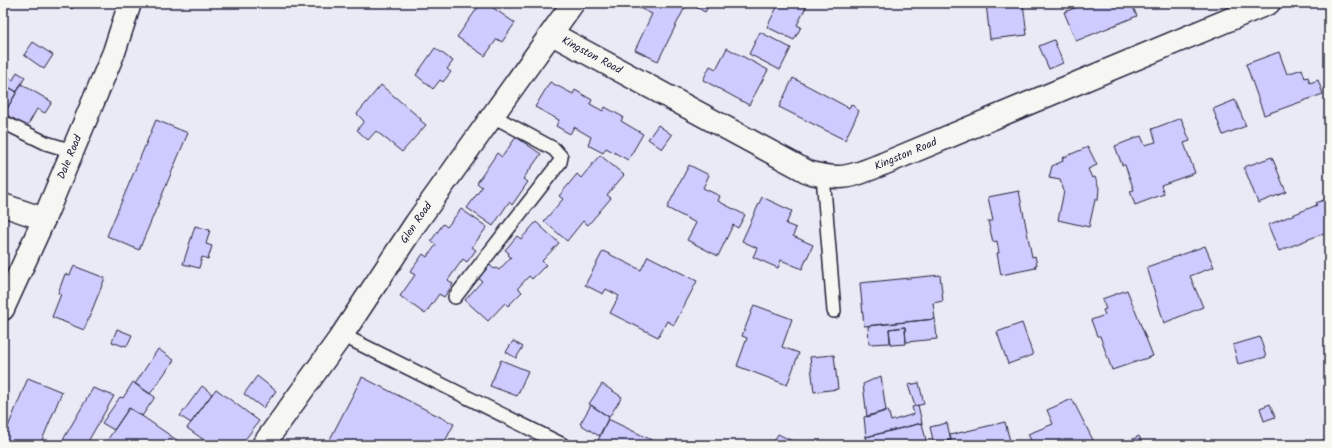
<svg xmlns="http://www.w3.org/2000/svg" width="1332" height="448" viewBox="0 0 1332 448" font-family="Kalam,sans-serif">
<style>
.building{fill:#cecbfe;stroke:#22223b}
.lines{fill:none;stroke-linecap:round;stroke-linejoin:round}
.lane-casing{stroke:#22223b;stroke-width:16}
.street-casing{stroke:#22223b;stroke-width:25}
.lane{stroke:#f6f6f2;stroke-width:13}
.street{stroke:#f6f6f2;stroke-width:22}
.labels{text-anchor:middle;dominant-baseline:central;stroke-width:3.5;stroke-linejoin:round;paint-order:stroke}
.street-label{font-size:11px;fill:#22223b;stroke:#f6f6f2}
</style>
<rect width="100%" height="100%" fill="#eae9f6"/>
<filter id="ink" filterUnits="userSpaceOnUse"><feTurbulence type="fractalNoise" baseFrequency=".025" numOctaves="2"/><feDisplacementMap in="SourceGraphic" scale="8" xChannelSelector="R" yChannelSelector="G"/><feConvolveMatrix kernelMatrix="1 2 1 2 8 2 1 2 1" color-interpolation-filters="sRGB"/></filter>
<g filter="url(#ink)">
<!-- building -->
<path class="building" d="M63,3h13l-4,6z
M481,3h5l29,20 -13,19 -5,-3 -12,17 -28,-19z
M631,3h56l-29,58 -23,-11 17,-36 -21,-10z
M698,3h12l-5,9 -9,-5z
M767,3h41l-11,22 4,2 -7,13 -27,-13 10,-20z
M986,3h37l4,32 -37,4z
M1088,3h43l6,13 -61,25 -12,-29z
M760,32l31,16 -11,22 -31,-16z
M1054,40l9,23 -14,6 -10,-23z
M33,42l20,13 -9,14 -20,-14z
M435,48l18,13 -6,8 4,3 -8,10 -3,-2 -7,9 -17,-14z
M727,48l41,22 -19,35 -46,-25 7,-14 6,3z
M1279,52l8,22 15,-5 3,9 3,-1 2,6 8,-3 5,14 -59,21 -18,-51z
M17,72l8,5 -8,15 -14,-8v-4l2,-5 8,5z
M793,78l56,30 2,-4 8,7 -14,29 -66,-33z
M550,82l23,12 2,-4 17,10 -2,4 13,7 2,-4 18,10 -2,4 22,13 -15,26 -22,-12 -3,5 -15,-8 3,-8 -17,-10 -4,7 -14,-8 3,-6 -24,-13z
M3,84l14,8 -12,20 -2,-1z
M21,84l31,18 -7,11 -8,-4 -12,21 -22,-14z
M381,85l40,34 -1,1 6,5 -24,27 -26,-21 -8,9 -11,-10 7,-9 -7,-7z
M1235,100l11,26 -23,9 -10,-26z
M1181,118l9,23 -6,2 11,30 -34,12 3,9 -29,11 -5,-14 4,-1 -9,-25h-3l-7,-19 26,-10 4,9 11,-3 -4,-13z
M156,120l32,13 -49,117 -32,-14z
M658,125l14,10 -10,14 -14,-10z
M516,137l25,17 -18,25 5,3 -16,23 -3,-3 -16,24 -26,-18 15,-21 -5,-4 20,-30 5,4z
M1088,147l9,18 -9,4 4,9 3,-1 4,11 -1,12h-3l-6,27 -31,-7 6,-29 -4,-11 -11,-2 3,-12 11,-5 -1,-3z
M600,155l24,20 -17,20 4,3 -23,27 -5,-4 -16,20 -23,-20 19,-22 -4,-3 18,-22 4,4z
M1272,157l14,35 -28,11 -14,-36z
M689,165l20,10 -6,13 17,8 -2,5 27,14 -7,13 -5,-3 -15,31 -31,-16 9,-17 -29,-15z
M1019,191l13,66 3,-1 2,9h-2l1,3 -35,7 -4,-22h2l-2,-12 -4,1 -5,-21h5l-5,-24z
M762,197l30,14 -6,13 10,4 -3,8 20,9 -11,24 -21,-9 -3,8 -25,-11 4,-9 -15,-7z
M1329,198v33l-50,20 -11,-26 49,-20 -1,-2z
M461,209l26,18 -15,20 4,3 -9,12 -4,-3 -15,21 5,4 -9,13 -5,-3 -14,20 -25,-18 15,-21 -5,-3 13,-18 4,3 9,-12 -5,-4 12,-17 4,3z
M536,222l23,21 -17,18 4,4 -14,14 -3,-3 -11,12 4,4 -14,14 -3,-3 -17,18 -23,-21 17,-19 -4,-3 12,-13 4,4 2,-1 3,2 12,-13 -3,-2 1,-2 -4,-3 12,-14 4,3z
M195,226l15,4 -4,14 6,2 -4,13 -6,-2 -3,11 -16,-4z
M1205,246l9,21 -24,9 13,31 -39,16 -17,-56z
M603,251l38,19 7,-14 49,25 -23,44 -7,-4 -9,16 -48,-24 9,-17 -13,-7 -3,5 -18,-9z
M74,266l31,12 -21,52 -32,-13 9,-23 -3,-1 7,-19 5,1z
M940,275l3,26 -10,2 2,16 -71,7 -4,-43z
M1127,290l26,66 -41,14 -12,-34h-3l-6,-16 14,-5 -2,-5 3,-1 -4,-10z
M754,305l38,14 -10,28 17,6 -12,32 -50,-19 10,-28 -5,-2z
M935,319l2,20 -31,3 -1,-15 -16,2 1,14 -21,1 -1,-18z
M1022,323l11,32 -25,9 -11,-32z
M905,327l1,17 -15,1 -2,-16z
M117,329l15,6 -5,11 -3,-1 -1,1 -11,-4z
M1260,337l6,20 -28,7 -5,-19z
M513,341l10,6 -7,11 -10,-6z
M158,349l16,11 -24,34 -15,-10z
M834,355l4,34 -24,3 -4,-35z
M501,360l27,11 -11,25 -27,-10z
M257,376l19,15 -13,17 -19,-14z
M881,376l5,35 -19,6 -4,-33z
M362,377l92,47 -11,21h-116z
M28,378l34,14 -22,53h-37v-6z
M133,382l22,15 -13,19 -13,-8 -15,22 -12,-7 18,-26 3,1z
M919,383l5,21 -9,2 -7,-21z
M602,384l20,13 -13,20 -20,-13z
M202,386l10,8 -21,29 -11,-7z
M93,388l21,8 -28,49h-26z
M216,389l43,32 -18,24h-30l-24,-17z
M1072,399l21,41 -12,5h-48l-5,-11 25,-10 -6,-14z
M1270,404l5,13 -11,4 -4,-13z
M591,405l18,12 -10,19 -19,-12z
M918,405l4,18 -56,14 -2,-20 24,-7 3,11 23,-7 -2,-7z
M129,408l13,8 42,29h-80z
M608,419l54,26h-66z
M1005,422l6,23h-70v-3l10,-2 -1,-5z
M922,423l5,22h-59l-2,-8z
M947,423l4,17 -17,4 -4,-17z
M778,434l22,11h-28z
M1139,436l4,9h-22z
M1329,438v7h-12l-1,-2z"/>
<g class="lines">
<defs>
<path id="lane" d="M3,122l43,21 26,8
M823,176l11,135
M455,297l105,-135 1,-5 -7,-8 -61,-33
M342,335l221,110"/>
<g id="street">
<path id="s1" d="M552,34l256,138c10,3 20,5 31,5 14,0 31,-8 44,-13l386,-161"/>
<path d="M3,205l41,14"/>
<path id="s2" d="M3,309l41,-90 70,-167 16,-49"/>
<path id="s3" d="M263,445l79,-110 74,-112 157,-220"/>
</g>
</defs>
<!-- lane casing -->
<use href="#lane" class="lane-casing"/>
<!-- street casing -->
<use href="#street" class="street-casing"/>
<!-- lane -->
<use href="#lane" class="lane"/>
<!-- street -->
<use href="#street" class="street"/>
</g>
</g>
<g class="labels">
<!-- street labels -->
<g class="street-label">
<text stroke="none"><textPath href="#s1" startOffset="45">Kingston Road</textPath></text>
<text stroke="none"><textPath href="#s1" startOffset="393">Kingston Road</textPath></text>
<text stroke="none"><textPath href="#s2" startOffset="166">Dale Road</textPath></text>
<text stroke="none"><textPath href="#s3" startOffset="270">Glen Road</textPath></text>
</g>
</g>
<!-- margin -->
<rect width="1332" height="448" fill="none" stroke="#f6f6f2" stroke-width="16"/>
<rect x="8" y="8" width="1316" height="432" fill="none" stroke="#22223b" stroke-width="1.5" filter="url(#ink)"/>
</svg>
